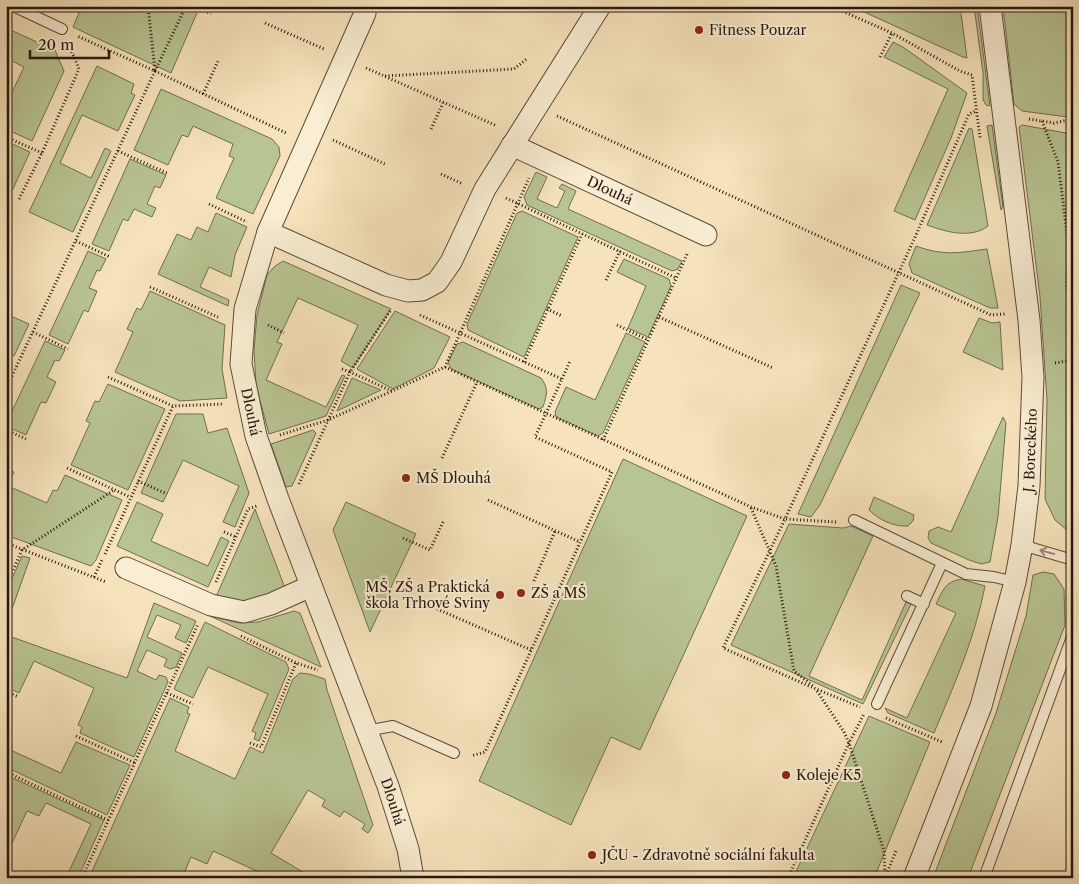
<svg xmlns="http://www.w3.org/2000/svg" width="1079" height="884" viewBox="0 0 1079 884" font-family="'Libre Caslon Text',serif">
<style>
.green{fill:#b9c493;stroke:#706e50}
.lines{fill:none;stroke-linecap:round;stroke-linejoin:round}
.service-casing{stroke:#5b4a3a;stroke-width:12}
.minor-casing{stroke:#5b4a3a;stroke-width:23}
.path{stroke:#27170e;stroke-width:3;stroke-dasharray:1 2.5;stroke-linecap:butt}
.service{stroke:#f9edd3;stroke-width:10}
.minor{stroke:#f9edd3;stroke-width:21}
.oneway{stroke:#9a8d7a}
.poi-dot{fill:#8f2418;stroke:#f9edd3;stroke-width:2}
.labels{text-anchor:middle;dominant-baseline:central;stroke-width:4;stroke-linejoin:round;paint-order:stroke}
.poi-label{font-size:14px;fill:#27170e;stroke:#f9edd3;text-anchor:start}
.street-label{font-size:14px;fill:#27170e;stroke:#f9edd3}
</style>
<rect width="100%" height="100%" fill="#f6e3bc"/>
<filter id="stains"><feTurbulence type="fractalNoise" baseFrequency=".004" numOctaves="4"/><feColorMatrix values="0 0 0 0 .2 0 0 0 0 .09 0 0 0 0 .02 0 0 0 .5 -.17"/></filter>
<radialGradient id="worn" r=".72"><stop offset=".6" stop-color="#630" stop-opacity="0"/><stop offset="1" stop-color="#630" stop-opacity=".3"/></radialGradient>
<!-- green -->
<path class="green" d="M82,6h118l-29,67 -98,-46z
M851,6h109l7,52 -4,-1z
M974,6h3l13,100 -4,-1 -3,-5v-27z
M1003,6h70v110l-5,1 -46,-6 -8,-7z
M6,28l49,22 9,21 -32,70 -26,-12v-24l18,-38 -18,-9z
M893,42l10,5 64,46 -16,45 -36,82 -21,-9 54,-122 -64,-32z
M97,66l37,18 -3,9 4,2 -17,36 -36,-16 -22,48 31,15 14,-30 6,3 -38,81 -44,-20z
M161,89l111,50 7,8 1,9 -27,58 -37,-16 18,-40 -5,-2 4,-12 -40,-18 -5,11 -6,-2 -14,30 -34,-15z
M992,125l11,82 -2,3 -14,-84z
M1022,125l44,8 7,-1v403l-18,-15 -10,-21 2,-99 -7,-103 -21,-170z
M969,128l3,1 16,97c-17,13 -42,6 -61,-1z
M6,141l24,11 -18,39 -6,-3z
M130,159l36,16 -6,13 -5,-2 -8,18 9,4 -4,9 -18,-8 -6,12 -5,-2 -14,32 -17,-7z
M536,172l11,5 -10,22 20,9 8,-17 -6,-3 3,-4 14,7 -8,18 114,52 -4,8 -6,2 -145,-66 -3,-8z
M522,211l56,26 -54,120 -56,-27 -1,-6 50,-111z
M216,213l31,14 -12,28 -4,22 -22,-10 -9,20 29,13 -1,6 -70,-32 19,-40 14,6 6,-13 11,5z
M916,246c28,10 42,7 71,3l11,59h-8l-78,-35 -3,-9z
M88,251l18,8 -6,12 -3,-1 -8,18 8,3 -9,21 -4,-2 -16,34 -19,-9z
M624,259l45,20 2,7 -23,51 -20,-9 18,-42 -29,-14z
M283,261l108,48 -38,59 -12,-7 17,-36 -60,-27 -21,44 5,2 -16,36 60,27 16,-32 3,1 -19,40 -57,18 -13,-49 -2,-35 3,-35 10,-40 7,-8z
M901,285l19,8 -100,212 -9,12 -13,-3z
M150,291l75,34 -3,44 5,29 -47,3 -65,-29 18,-40 -6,-3 10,-21 4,2z
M395,311l55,26 -16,31 -41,21 -36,-20z
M6,314l23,10 -15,32 -8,-3z
M979,318l13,5 8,-1 3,48 -40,-18z
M626,333l19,9 -42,91 -5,3 -42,-19 -1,-5 11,-25 29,13z
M45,341l20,9 -6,11 -4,-1 -8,17 9,5 -10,21 -5,-1 -15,33 -20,-9v-2z
M463,342l78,36c8,11 6,16 2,29l-4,2 -88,-40 -3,-7 9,-18z
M352,378l29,12 -44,21z
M108,384l57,25 -37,81 -57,-25 19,-42 -4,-2 9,-20 4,1z
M176,414h27l5,19 19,-5 22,65 -14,34 -12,-5 16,-36 -56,-26 -20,42 -22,-9z
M1003,417l3,6 -8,94 -8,45 -9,2 -12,-4 -38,-17 -3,-5 1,-7 9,-4 13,5z
M313,430l3,3 -24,53 -6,1 -15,-43z
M623,459l124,57 -107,234 -29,-13 -40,88 -92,-44z
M6,469l8,3 -6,14 39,17 6,-13 4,1 8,-16 57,25 -26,60 -5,6 -85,-31z
M874,497l40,18 -1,6 -5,5c-14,1 -29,-6 -39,-16z
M137,502l26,12 -12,27 57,25 13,-29 8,4 -21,46 -91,-41z
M346,502l70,32 -46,98 -37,-102z
M255,509l30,79 -39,16 -31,-5z
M789,524l54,4 8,-2 22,10 -64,140 53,24 44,-98 5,2 -48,100 -132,-59z
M22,556l8,2 -24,68v-34z
M1043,572l11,2 10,15 1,36 -97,253h-35l63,-165 30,-97 7,-41z
M961,579l24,7c-10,52 -31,99 -51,147l-46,-20 -3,-5 22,10 49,-105 -20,-9c7,-14 9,-22 25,-25z
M154,603l42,18 -10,22 -11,-5 6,-13 -24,-10 -10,22 35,16 -6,14 -6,2 -6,-3 3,-7 -20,-9 -10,21 19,9 3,-5 7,2 2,5 -34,75 -54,-24 2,-6 -4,-2 16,-37 -60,-27 -15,32 -13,-6v-52l121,43z
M294,611l6,2 21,54 -111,-51 29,7 19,-1z
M205,622l81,40 3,7 -30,72 -5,-2 2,-6 -4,-2 16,-37 -60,-27 -15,31 -19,-9z
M300,673l9,1 16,5 2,11 46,135 -5,8 -6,-4 3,-5 -21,-13 -4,6 -18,-11 3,-6 -17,-10 -37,63 42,25h-41l-59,-27 -6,13 -16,-7 -9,21h-93l81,-180 19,9 -2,6 3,1 -15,37 60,28 15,-32 13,6 30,-74z
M869,716l61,26 -53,129 -4,7h-80z
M76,742l54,23 -23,50 -101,-48v-19l55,25z
M6,775l98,45 -26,58h-12l25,-54 -45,-21 -7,13 -12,-5 -21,45z"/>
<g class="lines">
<defs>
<path id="service" d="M13,6l49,23
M854,520l112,54 28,3 21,5
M1022,545l51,15
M907,596l17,8
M877,704l65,-141
M366,731l27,-5 61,27
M984,878l89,-244"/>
<g id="minor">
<path id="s1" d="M365,13l-97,219 -23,77 -4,55 15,72 22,63 110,287 20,63 5,29"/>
<path id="s2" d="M512,145l194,90"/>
<path d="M268,232l118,53 22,6 14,-1 15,-8 14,-20 34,-73 115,-183"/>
<path d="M126,568l85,37 33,7 27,-8 40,-18"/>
<path id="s3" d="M914,878l67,-172 34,-124 7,-37 7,-59 4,-109 -4,-57 -39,-314"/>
</g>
</defs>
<!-- service casing -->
<use href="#service" class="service-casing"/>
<!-- minor casing -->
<use href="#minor" class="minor-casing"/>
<!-- path -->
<path class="path" d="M148,6l7,65
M195,6l16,8
M832,6l10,5
M838,6l4,5 50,22 68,38 12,4 8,63
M265,23l59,26
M880,57l12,-24
M366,68l131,58
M155,71l131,62
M155,71l31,-65
M385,76l129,-7 14,-11
M203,94l16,-35
M557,116l434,199 14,-1
M1029,119l25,4 19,-4
M1042,121l16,41 10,79 -1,51 6,14
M431,129l12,-26
M6,137l36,16
M333,140l54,25
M118,151l51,23
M441,174l22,10
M506,198l170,80
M19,199l23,-46 37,-84 -10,-24
M209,204l38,18
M76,241l34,16
M606,280l14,-29
M150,287l70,31
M547,309l15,7
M420,315l142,64 -27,58 77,35 -127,280 -14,4
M659,317l114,51
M268,325l16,8
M617,325l31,15
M33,332l35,17
M524,362l58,-128
M1055,363l12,-2 6,2
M445,367l306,140 34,12 131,-284 53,-121 7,-3
M342,369l8,3 40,-61
M108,377l65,29 51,-2
M562,379l8,-18
M6,389l149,-318 -78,-35
M6,430l20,9
M280,435l48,-15 117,-53 84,-189
M603,440l85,-188
M442,458l35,-76
M67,468l63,29
M138,481l29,13
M299,484l51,-112 42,19
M488,500l92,42
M751,508l25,58 18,105 19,15
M836,522l-51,-3 -62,129 93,41 44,18
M224,532l12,5
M403,538l27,12 14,-30
M6,543l100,39
M105,554l68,-148
M94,577l8,-17
M534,581l21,-50
M216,582l32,-73 9,-3
M6,586l16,-36 92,-60
M437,609l94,41
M241,636l55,27 22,7
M817,691l27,41 5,11 35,108 1,23
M6,692l13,5
M167,693l26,11
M886,718l56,24
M76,736l59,27
M250,743l11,4 35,-84
M6,772l102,48
M773,876l4,2
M82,878l116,-254
M788,878l61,-135 15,-29
M885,878l11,-27"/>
<!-- service -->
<use href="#service" class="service"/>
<!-- minor -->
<use href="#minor" class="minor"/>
</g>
<!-- one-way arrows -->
<defs><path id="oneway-shaft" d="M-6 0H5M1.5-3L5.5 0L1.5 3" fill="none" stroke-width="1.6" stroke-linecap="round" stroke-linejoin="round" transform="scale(1.25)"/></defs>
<use class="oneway" href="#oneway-shaft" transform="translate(1047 552) rotate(-165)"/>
<!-- markers -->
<g class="poi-dot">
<circle cx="699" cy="30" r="5"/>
<circle cx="406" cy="478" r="5"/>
<circle cx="521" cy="593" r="5"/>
<circle cx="500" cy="595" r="5"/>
<circle cx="786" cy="775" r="5"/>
<circle cx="592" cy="855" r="5"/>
</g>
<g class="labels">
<!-- poi labels -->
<g class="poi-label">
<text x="709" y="30">Fitness Pouzar</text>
<text x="416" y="478">MŠ Dlouhá</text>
<text x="490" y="587" text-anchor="end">MŠ, ZŠ a Praktická<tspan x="490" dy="16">škola Trhové Sviny</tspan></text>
<text x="531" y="593">ZŠ a MŠ</text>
<text x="796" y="775">Koleje K5</text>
<text x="602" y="855">JČU - Zdravotně sociální fakulta</text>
</g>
<!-- street labels -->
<g class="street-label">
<text stroke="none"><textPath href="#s2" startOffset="108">Dlouhá</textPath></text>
<text stroke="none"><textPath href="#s1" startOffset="424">Dlouhá</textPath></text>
<text stroke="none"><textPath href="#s3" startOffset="446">J. Boreckého</textPath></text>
<text stroke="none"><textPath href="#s1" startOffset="839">Dlouhá</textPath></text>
</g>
</g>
<!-- margin -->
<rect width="1079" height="884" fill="none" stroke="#f6e3bc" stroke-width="25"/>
<rect x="8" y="8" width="1064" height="869" fill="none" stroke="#27170e" stroke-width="2.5"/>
<rect x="12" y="12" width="1054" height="859" fill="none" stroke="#27170e"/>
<!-- scale -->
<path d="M30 50v8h79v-8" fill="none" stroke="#27170e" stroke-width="2.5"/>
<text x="38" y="50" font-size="15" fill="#27170e" stroke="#f9edd3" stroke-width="4" paint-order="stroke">20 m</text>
<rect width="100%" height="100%" filter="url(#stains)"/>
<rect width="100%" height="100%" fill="url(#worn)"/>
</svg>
